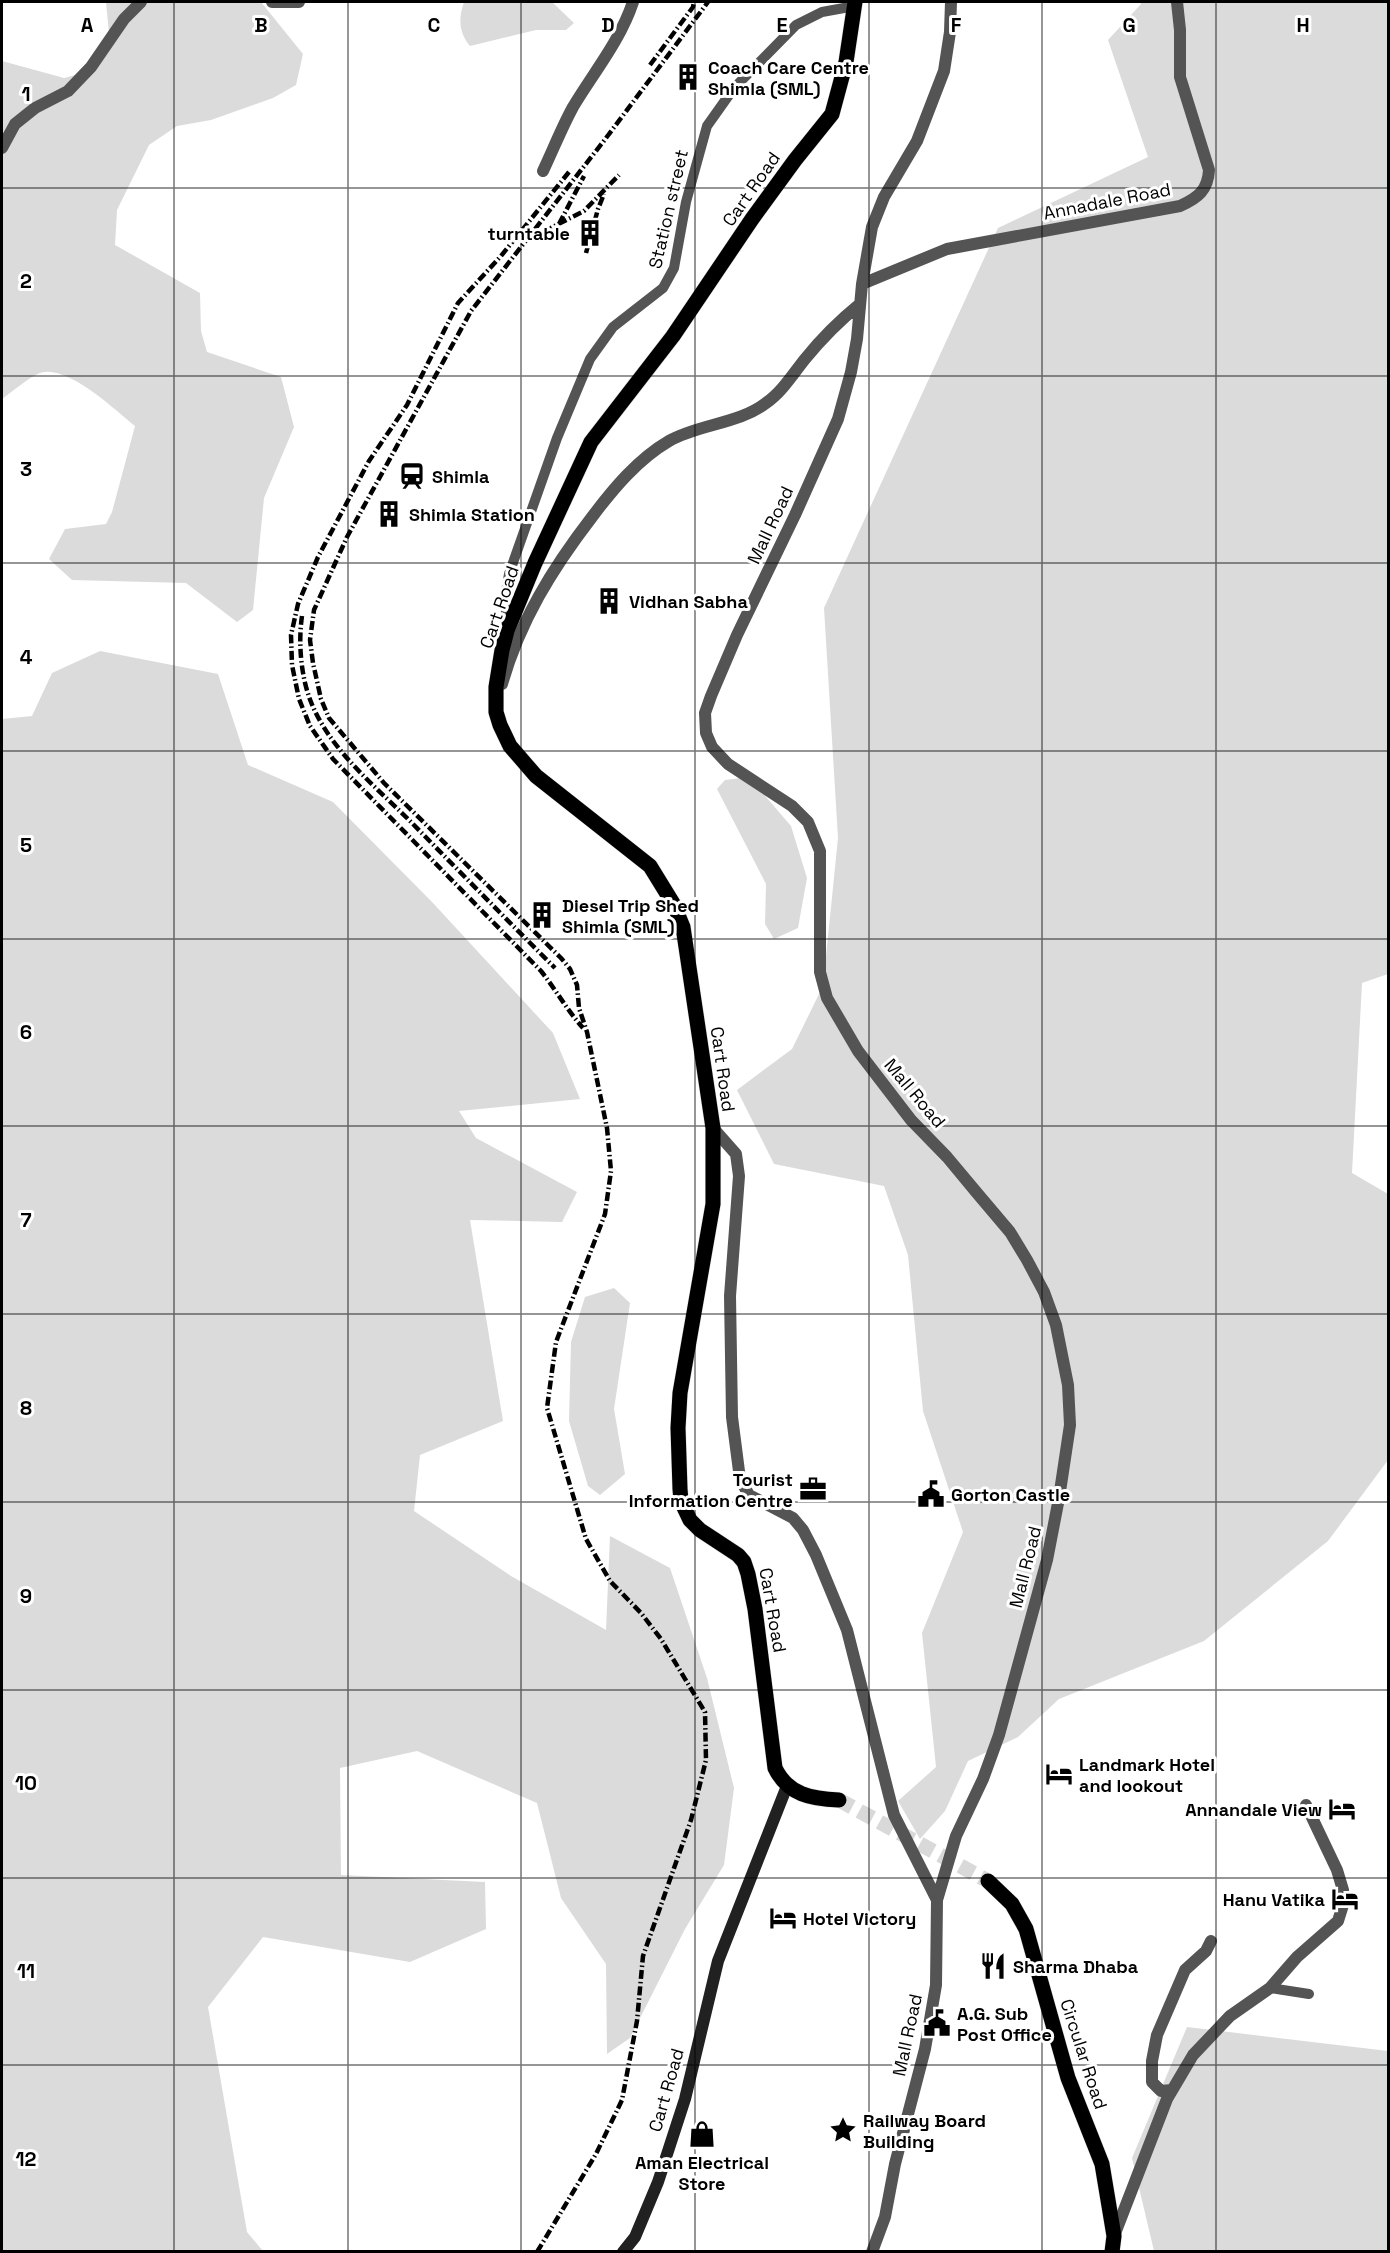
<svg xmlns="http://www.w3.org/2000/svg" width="1390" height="2253" viewBox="0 0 1390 2253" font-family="'Space Grotesk',sans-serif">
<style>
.green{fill:#dbdbdb}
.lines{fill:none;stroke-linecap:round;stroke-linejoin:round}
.primary-tunnel{stroke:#d9d9d9;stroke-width:15;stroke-dasharray:15 8;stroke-linecap:butt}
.primary-casing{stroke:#dbdbdb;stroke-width:16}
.lane{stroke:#545454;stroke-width:10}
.street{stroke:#545454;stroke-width:12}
.secondary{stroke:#212121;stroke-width:12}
.primary{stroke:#000;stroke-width:15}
.rail{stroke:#000;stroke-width:4.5;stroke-dasharray:9 3 1.5 3;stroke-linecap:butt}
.grid{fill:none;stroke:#000;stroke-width:1.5;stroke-opacity:0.55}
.labels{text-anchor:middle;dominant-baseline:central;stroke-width:6;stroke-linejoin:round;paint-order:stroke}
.poi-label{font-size:18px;font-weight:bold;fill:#000;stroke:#fff;text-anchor:start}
.street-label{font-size:18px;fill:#000;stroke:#fff}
.grid-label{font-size:20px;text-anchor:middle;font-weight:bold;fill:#000;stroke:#fff;stroke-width:6;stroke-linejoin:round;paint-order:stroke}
</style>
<rect width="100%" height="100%" fill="#fff"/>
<!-- green -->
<path class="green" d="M106,2h155l42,52 -7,31 -23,13 -62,22 -34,6 -28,19 -32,65 -2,35 85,48 1,38 6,21 74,25 13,50 -30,71 -11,112 -16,12 -51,-39 -114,-3 -23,-21 16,-30 41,-5 6,-12 23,-86c-20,-16 -68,-62 -95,-53 -11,4 -28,19 -38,26v-338l62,17 27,-7 19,-27z
M464,2h88l22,21 -8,7h-30l-66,16c-11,-13 -12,-27 -6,-44z
M1140,2h248v972l-26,9 -10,190 36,21v266l-60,81 -124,100 -145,58 -41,38 -50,24 -23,50 -25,28 -22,-38 38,-34 -14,-134 41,-101 -40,-121 -15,-156 -24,-69 -110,-22 -37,-74 55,-41 31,-63 15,-148 -14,-230 174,-380 150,-71 -40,-117 33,-36z
M100,651l118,23 30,91 85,37 100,101 120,130 27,66 -121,12 17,27 101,54 -15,30 -92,-2 33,201 -83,34 -6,56 97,65 95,54 4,-94 60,32 37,110 27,110 -10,77 -39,64 -55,109 -23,16 -1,-90 -45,-66 -24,-95 -120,-52 -77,17 1,107 144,7 1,47 -76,33 -147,-25 -55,70 39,225 16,19h-261v-1532l30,-3 20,-43z
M749,777l42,49 16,52 -9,50 -24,11 -9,-15 1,-40 -49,-95 8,-9z
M614,1288l16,15 -16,106 11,65 -25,21 -12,-9 -19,-65 2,-79 14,-45z
M1187,2027l201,24v200h-234l-22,-93z"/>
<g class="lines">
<!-- primary-tunnel -->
<path class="primary-tunnel" d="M839,1800l149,81"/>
<defs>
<path id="primary" d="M839,1800c-27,-1 -51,-5 -64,-32l-20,-159 -7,-35 -4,-12 -6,-7 -38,-25 -10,-10 -9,-19 -1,-12 -2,-61 2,-35 33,-189v-76l-30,-201 -9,-22 -24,-39 -114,-90 -26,-30 -10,-21 -4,-13v-25l6,-37 5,-19 28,-68 56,-121 82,-106 79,-117 43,-59 37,-46 14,-52 9,-60
M988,1881l24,23 14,25 42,149 34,86 12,72 -2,16"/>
</defs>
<!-- primary casing -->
<use href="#primary" class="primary-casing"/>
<!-- lane -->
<path class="lane" d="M507,628l-2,-31 4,-23 48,-136 33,-79 23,-32 50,-39 11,-20 12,-66 21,-76 27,-38 62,-63 26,-13 33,-6
M1270,1988l39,6"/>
<!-- street -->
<path class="street" d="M272,2h27
M2,148l13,-24 20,-16 33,-17 23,-24 33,-48 17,-17
M543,171c10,-21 19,-44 30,-64 21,-35 47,-66 60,-105
M862,284l85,-35 233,-43c18,-8 28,-16 29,-36l-29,-93v-47l-3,-28
M502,684c18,-63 50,-115 90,-167 21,-28 46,-58 77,-76 30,-17 70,-17 97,-38 16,-11 27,-29 39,-44 17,-21 34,-38 55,-55
M713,1128l23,26 3,22 -9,120 2,121 8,62 9,16 44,23 10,12 13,25 31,75 47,185 43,85
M1172,2090l-11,1 -9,-9v-21l5,-26 28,-65 21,-19 5,-10
M1114,2236l53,-137 26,-44 37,-39 40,-28 27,-31 41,-36 5,-16v-15l-6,-20 -31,-65
M872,2252l13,-35 10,-53 30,-115 11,-64 1,-85 19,-64 27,-57 16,-44 48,-175 12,-62 11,-73 -2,-40 -12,-60 -12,-33 -17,-32 -17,-28 -33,-39 -30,-36 -36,-37 -53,-69 -31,-53 -7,-26v-121l-12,-29 -16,-16 -64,-42 -16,-17 -6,-14 -1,-20 6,-17 26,-61 58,-120 43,-96 13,-47 6,-33 5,-55 10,-57 12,-30 33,-56 27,-70 6,-39 1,-30"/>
<!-- secondary -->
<path class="secondary" d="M623,2252l12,-15 23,-55 27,-83 33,-138 69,-175"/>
<!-- primary -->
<use href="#primary" class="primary"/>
<!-- rail -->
<path class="rail" d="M650,65l43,-58 1,-5
M569,172l-68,84 -43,47 -51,102 -38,56 -51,96 -20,47 -7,31 1,30 7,34 11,27 23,33 208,212c15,19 26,39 42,57
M559,224l25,-48
M529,239l55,-28 35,-36
M586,253l12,-44 6,-15
M302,616c-4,27 -1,61 9,86 19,48 64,84 99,119 48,49 96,98 145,147
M537,2252l59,-98 26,-54 15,-79 6,-65 48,-136 15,-60 -1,-48 -44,-73 -20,-26 -31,-32 -24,-42 -39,-131 9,-66 49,-128 6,-43 -4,-43 -20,-96 -8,-24 -2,-23 -7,-16 -9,-11 -177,-175 -55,-65 -8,-19 -8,-36 -3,-23 4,-30 33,-73 124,-226 132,-169 105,-140"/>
</g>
<!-- grid -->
<path class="grid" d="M174,2v2250M348,2v2250M521,2v2250M695,2v2250M869,2v2250M1042,2v2250M1216,2v2250M2,188h1386M2,376h1386M2,563h1386M2,751h1386M2,939h1386M2,1126h1386M2,1314h1386M2,1502h1386M2,1690h1386M2,1878h1386M2,2065h1386"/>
<!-- icons -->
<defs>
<symbol id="building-bare" viewBox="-9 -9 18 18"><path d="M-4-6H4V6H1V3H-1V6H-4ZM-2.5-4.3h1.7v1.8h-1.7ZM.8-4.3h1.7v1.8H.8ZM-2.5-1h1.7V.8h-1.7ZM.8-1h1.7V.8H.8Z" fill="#000" stroke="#fff" stroke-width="2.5" paint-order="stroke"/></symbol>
<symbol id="station-bare" viewBox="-9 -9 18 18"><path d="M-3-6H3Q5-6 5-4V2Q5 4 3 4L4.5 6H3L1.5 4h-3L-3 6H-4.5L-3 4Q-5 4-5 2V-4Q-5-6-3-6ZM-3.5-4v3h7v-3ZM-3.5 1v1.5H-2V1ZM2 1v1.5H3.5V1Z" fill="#000" stroke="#fff" stroke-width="2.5" paint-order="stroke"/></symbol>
<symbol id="office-bare" viewBox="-9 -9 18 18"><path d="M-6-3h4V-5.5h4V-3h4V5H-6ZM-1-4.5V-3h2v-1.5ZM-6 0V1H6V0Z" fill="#000" stroke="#fff" stroke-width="2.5" paint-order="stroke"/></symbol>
<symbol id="civic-bare" viewBox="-9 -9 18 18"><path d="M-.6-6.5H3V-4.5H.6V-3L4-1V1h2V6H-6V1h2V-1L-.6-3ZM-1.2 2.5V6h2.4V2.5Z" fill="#000" stroke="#fff" stroke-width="2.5" paint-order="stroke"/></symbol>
<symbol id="hotel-bare" viewBox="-9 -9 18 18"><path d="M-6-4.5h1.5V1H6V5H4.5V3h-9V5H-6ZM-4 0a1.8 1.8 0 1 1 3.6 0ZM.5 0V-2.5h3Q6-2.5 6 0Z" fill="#000" stroke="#fff" stroke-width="2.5" paint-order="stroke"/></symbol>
<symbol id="restaurant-bare" viewBox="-9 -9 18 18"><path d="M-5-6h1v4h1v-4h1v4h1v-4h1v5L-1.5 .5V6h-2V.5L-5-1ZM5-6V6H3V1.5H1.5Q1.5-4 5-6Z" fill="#000" stroke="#fff" stroke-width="2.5" paint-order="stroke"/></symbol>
<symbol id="sight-bare" viewBox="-9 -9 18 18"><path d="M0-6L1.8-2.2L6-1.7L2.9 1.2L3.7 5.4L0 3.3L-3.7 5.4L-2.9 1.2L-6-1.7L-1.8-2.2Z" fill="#000" stroke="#fff" stroke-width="2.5" paint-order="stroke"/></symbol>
<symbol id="shop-bare" viewBox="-9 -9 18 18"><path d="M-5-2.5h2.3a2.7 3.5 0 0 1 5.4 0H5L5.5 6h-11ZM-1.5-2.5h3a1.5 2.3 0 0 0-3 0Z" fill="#000" stroke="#fff" stroke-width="2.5" paint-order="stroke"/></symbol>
</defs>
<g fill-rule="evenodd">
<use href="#building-bare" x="669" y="58" width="38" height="38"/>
<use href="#building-bare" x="571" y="214" width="38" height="38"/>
<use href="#station-bare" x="393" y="457" width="38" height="38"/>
<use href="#building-bare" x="370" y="495" width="38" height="38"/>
<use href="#building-bare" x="590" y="582" width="38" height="38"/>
<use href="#building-bare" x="523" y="896" width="38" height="38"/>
<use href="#office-bare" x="794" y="1470" width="38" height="38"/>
<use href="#civic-bare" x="912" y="1475" width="38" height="38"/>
<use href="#hotel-bare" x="1040" y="1755" width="38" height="38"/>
<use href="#hotel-bare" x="1323" y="1790" width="38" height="38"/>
<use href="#hotel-bare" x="1326" y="1880" width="38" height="38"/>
<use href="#hotel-bare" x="764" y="1899" width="38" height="38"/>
<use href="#restaurant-bare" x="974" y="1947" width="38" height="38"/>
<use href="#civic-bare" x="918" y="2004" width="38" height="38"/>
<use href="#sight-bare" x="824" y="2111" width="38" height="38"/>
<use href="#shop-bare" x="683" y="2115" width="38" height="38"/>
</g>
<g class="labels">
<!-- poi labels -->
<g class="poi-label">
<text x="708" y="67">Coach Care Centre<tspan x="708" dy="21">Shimla (SML)</tspan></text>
<text x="570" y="233" text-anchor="end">turntable</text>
<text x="432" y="476">Shimla</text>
<text x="409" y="514">Shimla Station</text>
<text x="629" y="601">Vidhan Sabha</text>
<text x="562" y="905">Diesel Trip Shed<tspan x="562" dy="21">Shimla (SML)</tspan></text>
<text x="793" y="1479" text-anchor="end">Tourist<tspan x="793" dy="21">Information Centre</tspan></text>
<text x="951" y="1494">Gorton Castle</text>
<text x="1079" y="1764">Landmark Hotel<tspan x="1079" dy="21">and lookout</tspan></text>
<text x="1322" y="1809" text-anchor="end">Annandale View</text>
<text x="1325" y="1899" text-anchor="end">Hanu Vatika</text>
<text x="803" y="1918">Hotel Victory</text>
<text x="1013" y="1966">Sharma Dhaba</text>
<text x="957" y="2013">A.G. Sub<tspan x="957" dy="21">Post Office</tspan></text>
<text x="863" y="2120">Railway Board<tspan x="863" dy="21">Building</tspan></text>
<text x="702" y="2162" text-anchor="middle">Aman Electrical<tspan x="702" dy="21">Store</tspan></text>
</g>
<!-- street labels -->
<g class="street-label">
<text transform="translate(751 189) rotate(-55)">Cart Road</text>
<text transform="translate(1107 201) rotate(-11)">Annadale Road</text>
<text transform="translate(668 209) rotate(-77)">Station street</text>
<text transform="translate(770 525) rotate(-65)">Mall Road</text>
<text transform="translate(499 607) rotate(-71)">Cart Road</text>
<text transform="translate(723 1069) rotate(82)">Cart Road</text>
<text transform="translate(915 1093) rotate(50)">Mall Road</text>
<text transform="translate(1025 1567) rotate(-76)">Mall Road</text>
<text transform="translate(773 1610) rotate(80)">Cart Road</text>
<text transform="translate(907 2035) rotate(-78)">Mall Road</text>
<text transform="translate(1084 2054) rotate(72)">Circular Road</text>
<text transform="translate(666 2090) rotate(-74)">Cart Road</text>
</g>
</g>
<g class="grid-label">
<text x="87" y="32">A</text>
<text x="261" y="32">B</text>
<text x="434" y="32">C</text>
<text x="608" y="32">D</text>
<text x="782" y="32">E</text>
<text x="956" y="32">F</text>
<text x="1129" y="32">G</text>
<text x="1303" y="32">H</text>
<text x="26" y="101">1</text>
<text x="26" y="288">2</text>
<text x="26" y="476">3</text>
<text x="26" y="664">4</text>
<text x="26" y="852">5</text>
<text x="26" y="1039">6</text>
<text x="26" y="1227">7</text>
<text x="26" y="1415">8</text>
<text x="26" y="1603">9</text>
<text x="26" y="1790">10</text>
<text x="26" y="1978">11</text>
<text x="26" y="2166">12</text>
</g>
<!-- border -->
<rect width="1390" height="2253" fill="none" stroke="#000000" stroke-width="6"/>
</svg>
